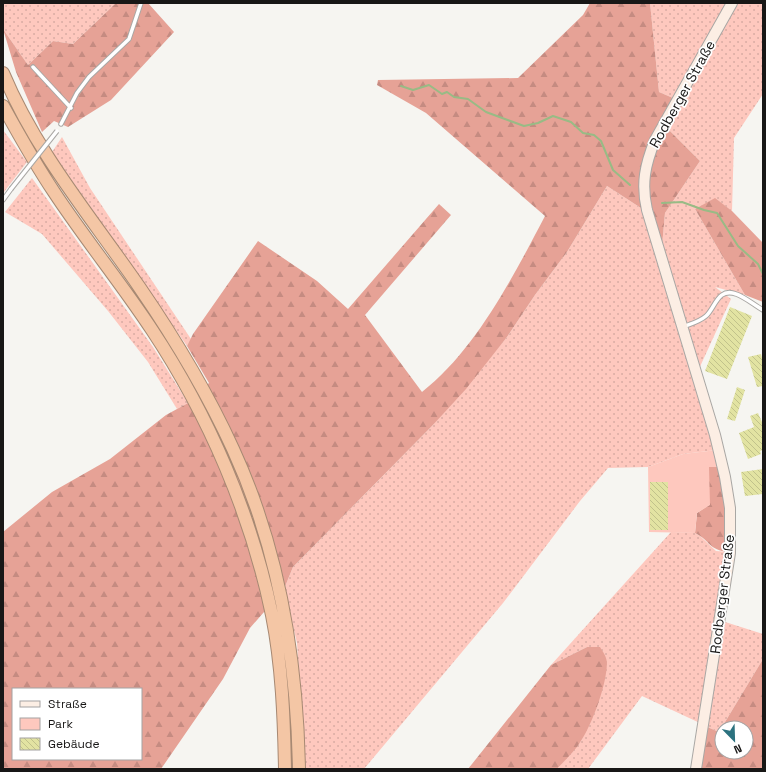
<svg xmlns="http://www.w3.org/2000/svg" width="766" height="772" viewBox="0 0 766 772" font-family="'Space Grotesk',sans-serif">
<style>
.grass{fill:url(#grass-dots)}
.forest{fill:url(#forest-firs);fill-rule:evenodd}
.park{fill:#fec8be}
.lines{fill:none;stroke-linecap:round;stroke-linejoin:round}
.stream{stroke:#98bb85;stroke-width:2}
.building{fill:url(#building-back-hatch)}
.lane-casing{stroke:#a9a7a4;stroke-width:5.5}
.secondary-casing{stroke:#a9a7a4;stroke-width:12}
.highway-casing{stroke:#a78973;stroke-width:14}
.lane{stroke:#fff;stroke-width:3.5}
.secondary{stroke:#fceee4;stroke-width:10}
.highway{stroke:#f4c6a5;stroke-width:12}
.lane-bridge-casing{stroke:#a9a7a4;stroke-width:5.5;stroke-linecap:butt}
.lane-bridge{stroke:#fff;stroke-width:3.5}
.labels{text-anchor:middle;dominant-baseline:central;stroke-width:3.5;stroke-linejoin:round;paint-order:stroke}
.street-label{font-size:14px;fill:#181716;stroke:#fff}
</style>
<defs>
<pattern id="grass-dots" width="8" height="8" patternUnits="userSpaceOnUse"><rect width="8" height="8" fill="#fec8be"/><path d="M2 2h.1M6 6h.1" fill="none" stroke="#d9aba3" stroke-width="1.8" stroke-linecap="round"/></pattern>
<pattern id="forest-firs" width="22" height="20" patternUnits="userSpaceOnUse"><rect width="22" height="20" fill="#e6a296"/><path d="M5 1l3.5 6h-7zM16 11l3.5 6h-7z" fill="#c58b81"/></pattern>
<pattern id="building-back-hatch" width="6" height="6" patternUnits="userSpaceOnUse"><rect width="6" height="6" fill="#e2e3a2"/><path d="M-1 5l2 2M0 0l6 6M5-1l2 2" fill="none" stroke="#c1c28b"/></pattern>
</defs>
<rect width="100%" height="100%" fill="#f6f5f1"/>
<!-- grass -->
<path class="grass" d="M3,3h113l-43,41 -20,-3 -25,24 -25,-36z
M650,3h78l-55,95 -14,-6z
M736,3h27v91l-29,44 -2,73 -17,-12 -20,10 50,86 -30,-8 16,12 -33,72 -36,-125 3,-33 35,-52 -35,-35z
M3,130l24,32 -23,30 -1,10z
M62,137l28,51 101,151 -4,7 -135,-194z
M32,178l121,169 35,56 -11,6 -29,-47 -40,-51 -66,-77 -37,-22z
M607,186l37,24 73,240 -34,4 -35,13 -40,1 -28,33 -77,102 -139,166h-59l-8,-126 -13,-54 9,-22 139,-141 75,-89 28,-42 32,-43z
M671,532l24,1 5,3 16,15 13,1 -27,172 -60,-28 -54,73h-31l24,-28 16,-35 10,-42 -20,-17 -36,18z
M722,621l41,13v25l-44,73 -14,-6z"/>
<!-- forest -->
<path class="forest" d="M116,3h32l26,29 -63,68 -43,27 -14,-6 -12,11 -26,-60 -13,-43 25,36 25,-24 20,3z
M590,3h60l9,89 14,6 -32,73 -2,21 5,18 -37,-24 -40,66 -32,43 -28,42 -41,52 -34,37 -139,141 -9,22 -34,39 -27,51 -62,90h-158v-237l49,-40 58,-33 56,-44 22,-12 21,-20 -22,-37 6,-12 65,-93 59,40 31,28 91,-105 12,11 -86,100 57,77c54,-42 92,-117 123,-176l-119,-103 -49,-28 1,-5 140,-2 65,-63zM13,689h128v70h-128z
M665,126l35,35 -35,52 -3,33c-9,-29 -18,-55 -11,-85 2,-12 10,-24 14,-35z
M715,198l17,13 31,32v59l-18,-7 -50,-86z
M709,466l13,1 7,85c-21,-2 -18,-11 -34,-19l2,-20 12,-8z
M587,647h13c3,5 7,10 7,17 -1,22 -14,58 -26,77 -6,10 -16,19 -24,28h-89l83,-104z
M763,659v108l-2,2h-63l7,-43 14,6zM722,728h24v24h-24z"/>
<!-- park -->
<path class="park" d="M717,450l5,17h-13l1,38 -13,8 -2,20 -46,-1 -1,-65 35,-13z"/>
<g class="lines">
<!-- stream -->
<path class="stream" d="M401,86l12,4 16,-5 13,9 5,-2 7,5 14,2 18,13 38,14 14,-3 15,-7 18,6 12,11 11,2 7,6 12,29 17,15
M662,203l20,-1 22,8 13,3 21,33 20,18 5,10"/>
</g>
<!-- building -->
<path class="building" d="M730,307l22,9 -25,63 -22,-8z
M761,354l2,8v24l-6,1 -9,-30z
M737,387l8,3 -10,31 -8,-2z
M758,413l4,9 1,-1v29l-3,1 1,3 -13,5 -9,-26 15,-6 -4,-11z
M763,469v25l-18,2 -4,-24z
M650,482h18v48h-18z"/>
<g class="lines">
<defs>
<path id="lane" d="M33,67l38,41
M61,124l16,-31 12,-16 40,-38 12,-36
M3,200l8,-11
M683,327c7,-3 16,-5 23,-11 9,-8 12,-29 30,-22 9,3 18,11 27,16"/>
<path id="secondary" d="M696,769l34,-216v-45l-5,-31 -10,-42 -68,-225c-6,-26 -2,-45 8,-70l77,-137"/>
<path id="highway" d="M3,73c33,79 89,145 137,215 35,51 67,104 93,161 46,100 64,211 66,320
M3,106c16,29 32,58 51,86 31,47 67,91 98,138 57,86 99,184 120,285 10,50 12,103 13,154"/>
</defs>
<!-- lane casing -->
<use href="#lane" class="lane-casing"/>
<!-- secondary casing -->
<use href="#secondary" class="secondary-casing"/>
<!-- highway casing -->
<use href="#highway" class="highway-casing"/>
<!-- lane -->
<use href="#lane" class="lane"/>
<!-- secondary -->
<use href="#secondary" class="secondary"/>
<!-- highway -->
<use href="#highway" class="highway"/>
<defs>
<path id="lane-bridge" d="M11,189l46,-58"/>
</defs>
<!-- lane-bridge casing -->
<use href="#lane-bridge" class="lane-bridge-casing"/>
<!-- lane-bridge -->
<use href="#lane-bridge" class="lane-bridge"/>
</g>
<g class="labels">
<!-- street labels -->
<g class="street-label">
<text transform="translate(682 94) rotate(-61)">Rodberger Straße</text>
<text transform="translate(722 594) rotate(-83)">Rodberger Straße</text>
</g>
</g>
<!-- border -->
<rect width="766" height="772" fill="none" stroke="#181716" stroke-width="8"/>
<!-- legend -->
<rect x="12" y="688" width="130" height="72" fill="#ffffff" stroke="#a3a2a2"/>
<rect x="20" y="701" width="20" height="6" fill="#fceee4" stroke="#a3a2a2"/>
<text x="48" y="708" font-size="12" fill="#181716">Straße</text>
<rect x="20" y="718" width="20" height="12" fill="#fec8be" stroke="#a3a2a2"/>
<text x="48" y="728" font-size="12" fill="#181716">Park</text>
<rect x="20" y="738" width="20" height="12" fill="url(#building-back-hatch)" stroke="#a3a2a2"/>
<text x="48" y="748" font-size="12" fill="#181716">Gebäude</text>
<!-- north arrow -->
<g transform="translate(734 740) rotate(157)"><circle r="19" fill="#ffffff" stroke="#a3a2a2"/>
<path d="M0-3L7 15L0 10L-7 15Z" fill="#2c727f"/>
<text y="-6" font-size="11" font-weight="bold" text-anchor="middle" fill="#181716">N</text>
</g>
</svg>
